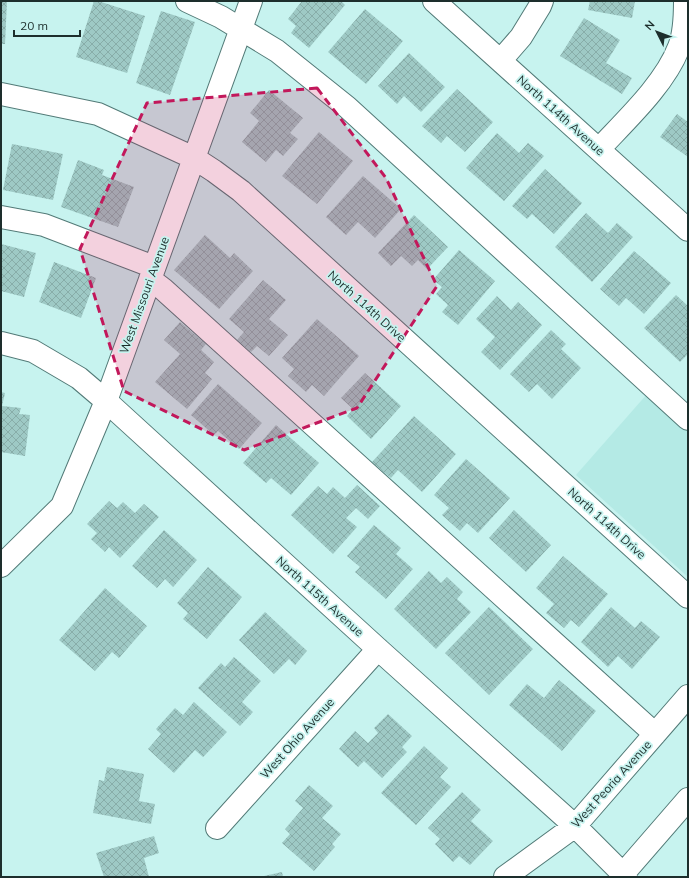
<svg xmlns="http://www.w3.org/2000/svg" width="689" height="878" viewBox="0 0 689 878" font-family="Mulish,sans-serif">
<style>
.built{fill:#b4eae5}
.building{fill:url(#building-cross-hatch)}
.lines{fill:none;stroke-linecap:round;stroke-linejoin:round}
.minor-casing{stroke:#527a77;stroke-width:24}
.minor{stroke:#fff;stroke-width:22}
.marked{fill:#c2185b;fill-opacity:0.2;stroke:#c2185b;stroke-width:3;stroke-dasharray:8 5;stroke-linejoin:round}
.labels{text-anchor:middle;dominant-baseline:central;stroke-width:3.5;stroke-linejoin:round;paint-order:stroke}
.street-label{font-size:12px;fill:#1d2e2c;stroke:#c7f3ef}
</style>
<defs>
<pattern id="building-cross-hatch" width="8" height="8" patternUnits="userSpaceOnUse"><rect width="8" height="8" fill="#9ec9c5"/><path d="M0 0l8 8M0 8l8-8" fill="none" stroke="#88ada9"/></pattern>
</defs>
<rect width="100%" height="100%" fill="#c7f3ef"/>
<!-- built -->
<path class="built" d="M648,393l40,37v147l-112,-102z"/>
<!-- building -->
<path class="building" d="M1,1h6l-2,43h-4z
M94,1h4l47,15 -18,57 -51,-16z
M302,1h39l4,4 -36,43 -18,-15 5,-7 -8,-7z
M590,1h45l-3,17 -44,-8z
M365,9l38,32 -37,43 -38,-32z
M161,11l34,11 -25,73 -34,-12z
M584,18l36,22 -14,23 26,15 -10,16 -62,-38z
M409,53l36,34 -24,25 -17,-16 -7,8 -19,-18z
M457,89l36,33 -28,30 -18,-16 -6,7 -19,-17z
M269,90l34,28 -13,15 8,6 -15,17 -7,-6 -10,12 -24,-20 17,-21 -9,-8z
M677,114l11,8v35l-28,-20z
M319,132l34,29 -36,43 -35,-28z
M497,133l22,20 9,-10 16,13 -40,45 -38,-33z
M12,144l51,10 -10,46 -50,-10z
M78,160l26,10 -2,5 32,12 -16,40 -57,-20z
M545,169l37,34 -28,31 -22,-20 -5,5 -15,-13z
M363,176l38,33 -26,29 -17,-16 -12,13 -20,-18z
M586,213l22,20 9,-10 16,14 -41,45 -37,-35z
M414,215l34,32 -21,22 -9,-9 -6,6 -11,-10 -10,10 -13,-13z
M205,235l25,23 4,-5 19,18 -34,38 -45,-39z
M1,244l35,9 -12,44 -23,-6z
M459,250l36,31 -37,44 -16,-13 6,-7 -12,-11 6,-7 -9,-7z
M634,251l37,32 -27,31 -18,-16 -7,8 -19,-17z
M54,262l42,16 -15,40 -42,-16z
M263,280l23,20 -17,19 19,16 -19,21 -12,-10 -6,6 -14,-12 7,-8 -15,-13z
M676,295l12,11v48l-8,8 -36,-34z
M497,296l14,14 7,-8 24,23 -42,45 -19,-18 14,-15 -19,-18z
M317,319l42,37 -35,40 -12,-11 -6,7 -18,-16 6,-7 -12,-11z
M180,322l26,22 -5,6 13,12 -9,11 7,6 -25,30 -32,-27 25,-28 -16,-14z
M551,330l15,14 -5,5 20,19 -29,31 -15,-15 -8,8 -19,-18z
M365,373l36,33 -30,33 -24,-23 6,-7 -12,-11z
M218,384l44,39 -23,26 -21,-18 -4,4 -23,-20z
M1,392l4,1 -3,13 19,2 -2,6 11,1 -5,41 -24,-4z
M414,416l42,38 -34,38 -24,-22 -7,8 -19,-16z
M276,425l43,38 -28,32 -20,-17 -5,5 -23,-20z
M466,459l44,39 -32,35 -11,-10 -7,8 -18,-16 7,-7 -15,-13z
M357,485l23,21 -12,13 -12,-11 -10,10 11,9 -24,27 -42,-39 27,-29 9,8 6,-7 12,11z
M109,501l8,7 6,-6 12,11 9,-9 15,13 -39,41 -11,-11 -4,5 -14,-13 6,-6 -10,-9z
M514,510l37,35 -25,27 -37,-34z
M374,525l27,23 -5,6 17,15 -27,30 -31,-27 5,-5 -13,-11z
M164,530l33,30 -24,27 -8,-8 -8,9 -25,-22z
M563,556l45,38 -29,33 -8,-7 -7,8 -18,-15 8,-9 -18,-16z
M208,567l34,30 -35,42 -24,-20 5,-6 -11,-10z
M429,571l12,12 6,-6 16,15 -6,7 14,13 -35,37 -42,-40z
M105,588l42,38 -28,32 -7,-6 -17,19 -36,-31z
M489,607l44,42 -44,46 -44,-42z
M611,607l24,21 6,-7 19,16 -28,32 -14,-13 -10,11 -27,-25z
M265,612l42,39 -12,14 -6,-6 -15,15 -35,-34z
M234,657l27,24 -19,21 11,10 -13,14 -42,-38 23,-25 4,4z
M559,680l37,31 -34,40 -53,-46 18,-21 17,14z
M194,702l33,30 -24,25 -8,-7 -21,23 -26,-24 13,-15 -5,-5 19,-21 8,7z
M388,714l24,22 -10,11 5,5 -25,26 -18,-17 -6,6 -19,-18 16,-18 13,12 10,-10 -4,-5z
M424,746l24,22 -8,9 11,10 -35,38 -35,-32z
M107,767l37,7 -5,27 16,3 -4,20 -58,-11 6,-33 5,1z
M309,785l24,21 -11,12 19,16 -9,10 3,3 -21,24 -32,-28 8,-9 -5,-5 18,-21 -8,-7z
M462,792l19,18 -10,11 22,20 -23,24 -11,-9 -6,6 -18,-18 5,-5 -12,-11z
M154,836l5,17 -15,5 5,19h-45l-8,-24z
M282,872l1,5h-19v-1z"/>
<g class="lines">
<defs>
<path id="minor" d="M187,1l34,16 56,34 70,56 341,312
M434,1l254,229
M501,60l20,-23 19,-31 2,-5
M1,94l97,20 96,44 20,13 27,20 447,406
M599,149c27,-29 66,-65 80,-102 5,-12 6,-33 6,-46
M1,217l43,8 110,42
M150,279l13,10 492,445
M1,343l32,8 46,27 27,23 272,248 197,177 51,51
M1,566l61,-60 44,-105 145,-400
M217,828l161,-179
M623,874l65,-75
M505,877l70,-51 113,-130"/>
</defs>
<!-- minor casing -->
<use href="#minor" class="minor-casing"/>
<!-- minor -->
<use href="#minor" class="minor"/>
</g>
<!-- marked area -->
<path class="marked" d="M317,88l69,90 51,108 -80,122 -113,42 -120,-59 -44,-142 67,-146z"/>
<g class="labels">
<!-- street labels -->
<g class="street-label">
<text transform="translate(561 115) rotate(42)">North 114th Avenue</text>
<text transform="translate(144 295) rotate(-70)">West Missouri Avenue</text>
<text transform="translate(367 306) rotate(42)">North 114th Drive</text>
<text transform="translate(607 523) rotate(42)">North 114th Drive</text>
<text transform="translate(320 596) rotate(42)">North 115th Avenue</text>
<text transform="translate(297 738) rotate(-48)">West Ohio Avenue</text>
<text transform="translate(611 784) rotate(-48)">West Peoria Avenue</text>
</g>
</g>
<!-- border -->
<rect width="689" height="878" fill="none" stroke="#1d2e2c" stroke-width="4"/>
<!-- north arrow -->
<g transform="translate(657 32) rotate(312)" stroke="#c7f3ef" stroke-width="3" paint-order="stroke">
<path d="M0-3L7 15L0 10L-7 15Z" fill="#1d2e2c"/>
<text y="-6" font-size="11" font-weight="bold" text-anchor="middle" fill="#1d2e2c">N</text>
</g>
<!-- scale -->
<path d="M14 30v6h66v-6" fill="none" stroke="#1d2e2c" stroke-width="2"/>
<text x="20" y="30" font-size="12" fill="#1d2e2c" stroke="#c7f3ef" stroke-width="3" paint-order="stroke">20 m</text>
</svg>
